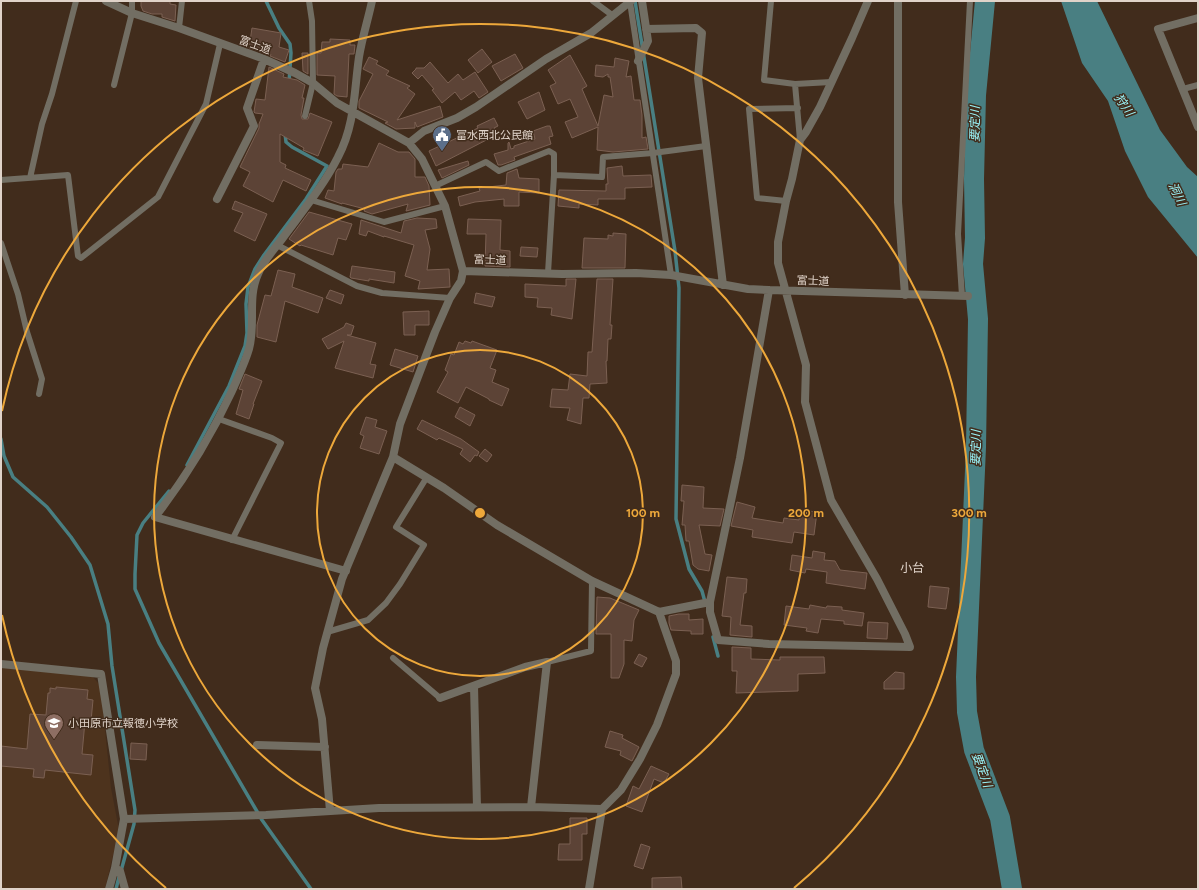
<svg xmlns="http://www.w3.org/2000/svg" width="1199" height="890" viewBox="0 0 1199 890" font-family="Figtree,'Noto Sans JP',sans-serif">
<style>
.built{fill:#4d331d}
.water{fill:#497f82}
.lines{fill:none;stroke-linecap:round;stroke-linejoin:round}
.stream{stroke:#497f82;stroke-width:3.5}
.river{stroke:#497f82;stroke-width:20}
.building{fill:#5c4336;stroke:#7b6052}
.service{stroke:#726e63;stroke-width:6}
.minor{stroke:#726e63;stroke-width:8}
.ring{fill:none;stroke:#eda83b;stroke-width:2}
.labels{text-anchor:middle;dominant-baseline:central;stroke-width:3;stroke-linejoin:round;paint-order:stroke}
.street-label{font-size:11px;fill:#e0d3c9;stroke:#412c1c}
.poi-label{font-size:11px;fill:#e0d3c9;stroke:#412c1c;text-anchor:start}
.water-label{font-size:12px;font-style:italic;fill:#9bf6fb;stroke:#412c1c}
.neighbourhood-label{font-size:12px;fill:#e0d3c9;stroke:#412c1c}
.centre{fill:#eda83b;stroke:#412c1c;stroke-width:2}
.ring-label{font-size:12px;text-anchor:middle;font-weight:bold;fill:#eda83b;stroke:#412c1c;stroke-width:3;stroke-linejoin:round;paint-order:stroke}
</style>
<rect width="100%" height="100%" fill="#412c1c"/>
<!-- built -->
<path class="built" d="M1,667l85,8 7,2 5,6 3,8 10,97 8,42 -14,59h-104z"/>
<!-- water -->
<path class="water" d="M1061,1h36l63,129 27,37 11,10v81l-50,-61 -23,-46 -17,-50 -26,-38z"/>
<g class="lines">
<!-- stream -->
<path class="stream" d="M266,1l13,27 11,16 1,9 -2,30
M635,1l40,250 4,37 -3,231 13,50 13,22 3,11
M1,439l3,17 9,21 34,30 24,30 19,28 18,59 4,42 23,144 -1,14 -13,47
M187,465l42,-79 16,-40 2,-13 -1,-29 2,-17 7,-18 9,-14 42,-56 21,-33 -35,-19 -6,-5 -1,-9
M169,491l-26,32 -6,12 -2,39v15l24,54 103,177 49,69
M713,637l5,19
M116,889l3,-12"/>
<!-- river -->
<path class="river" d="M985,1l-9,94 -2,84 1,59 -2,26 5,55 -2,128 -10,230 1,35 7,38 26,68 12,71"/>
</g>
<!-- building -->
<path class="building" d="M141,1h29v3l6,1 -1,16 -13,-4v-3h-10l-9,-3 -2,-5z
M252,28l29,5 -2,14 10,3 -4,12 -15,-6 1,-2 -22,-6z
M330,39l20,1v5h5l-1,9h-5l-2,43 -10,-1 -3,-2 1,-18 -18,-1v-22h4l1,-11h8z
M482,49l10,13 -14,11 -10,-13z
M302,53h6v21l-5,-3z
M515,54l8,14 -22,13 -9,-15z
M570,55l17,31 -5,3 16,37 6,-31 9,2 -3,-20h-2v-3l-5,3 -8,-1 1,-11 18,2 1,-9 14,3 -3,16 5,-1 3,24h6l2,15v23l4,-1 2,12 -35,3 -16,-2 1,-23 -26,11 -7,-16 13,-5 -8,-18 -12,5 -8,-18 6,-3 -8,-13z
M369,57l9,4 -2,3 13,7 -3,4 24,11 -3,2 8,6 -18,26 43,-14 3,11 -26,10 -2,-5v6l-19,1 -11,-6 3,-1 -29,-14v-7l14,-27 -10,-5z
M430,62l18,21 10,-9 5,6 12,-8 13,20 -9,6 -5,-7 -13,9 -6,-8 -13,11 -10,-13 2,-1 -12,-14 -4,4 -6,-6 4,-4v-1h8z
M269,67l15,7 -1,3 14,3 8,5 -3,13h2l-3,17 1,4h6l2,-6 22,9 -14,34 -15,-6 1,-2 -24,-14v28l6,3 -1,3 26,12 -5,11 -23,-11 -10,22 -30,-16 7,-14 -10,-5 19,-39v-4l4,-10 -8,-1 -1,-1 2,-13 9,1z
M539,92l6,18 -18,9 -9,-17z
M494,118l4,8 -4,2 4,6 -62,32 -7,-15 49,-23 -1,-2z
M547,126h3l3,10 -4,1 2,7 -37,13 1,3 -14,5h-3l-4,-11 14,-4v-7l1,-1 2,7 3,-1v-2l21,-7 -2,-8z
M379,143l19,9h11l6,7v18h10l4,9 1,19 -24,6 2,-7 -36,10 -8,-3 1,-2 -23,-6v1l-17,-6 3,-8 6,1 2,-19 2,-3h4l1,-5 25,3z
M468,161l1,4 -27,13 -4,-8z
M622,166l1,10 28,-1 1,12 -27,1v11h-27v6l-19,-1v4l-21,-2 1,-16 47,1v-7h2l-1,-16z
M517,169l2,9 20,1v14l-20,-1v14h-15v-7l-29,3 -15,4 -2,-9 22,-6 -1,-3 27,-3 1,-12z
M235,201l32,13 -12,27 -21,-10 9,-18 -11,-4z
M309,212l43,12 -6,16 -8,-2 -5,17 -32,-10 -1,1 -11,-7z
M417,218l19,1 1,9 -12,2 5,19 -3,21 22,-1 1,18 -32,2 2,-8 -15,-5 9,-31 -30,-9v1l-16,-6 -2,5 -7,-2 2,-14 40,13 3,-12z
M468,219l33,1 -1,30 10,1v16l-25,-1 1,-32h-19z
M613,233l13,1 -1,34h-43l2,-30 24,1v-4l5,1z
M521,247l17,1 -1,9 -17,-1z
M352,266l43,6 -1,11 -25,-4v2l-18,-3 -1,-1z
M278,270l17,4 -3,13 31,11 -5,15 -33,-12 -9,41 -19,-5v-12l8,-30 6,1z
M566,279h10l-4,40 -21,-4 1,-7 -15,-1 1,-9 -13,-1v-13l41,2z
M597,279h16l-3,46h2l-1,14h-3l-1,22h-1l1,22 -17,1 -1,14h-6l-2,26 -14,-4 3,-12 -20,-1 2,-18 16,1 2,-16 17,2 1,-24h4z
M330,290l14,5 -3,9 -15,-6z
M476,293l19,4 -3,10 -18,-4z
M429,311v14h-14v10h-11l-1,-23z
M346,323l8,3 -3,9h-4l29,8 -6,21 6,1 -3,13 -38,-10 9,-27 -16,8 -6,-10 22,-12z
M465,341l6,2 1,-2 25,9 -7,18 6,2 -4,12 17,7 -7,17 -13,-6v-1l-23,-12 -8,16 -21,-11 11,-20 -3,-2 6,-16 3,1 5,-13 4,2z
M395,349l23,7 -5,16 -23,-7z
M245,374l17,7 -9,23h1l-5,15 -13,-5 7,-24 -4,-1z
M460,407l15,8 -5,11 -15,-9z
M366,417l11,3 -2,7 12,4 -8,23 -19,-6 4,-12 -4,-2z
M422,420l39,19 18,13 -2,4 -2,-1 -5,7 -10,-8 3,-5 -24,-11 -2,2 -20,-11z
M485,449l7,6 -5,7 -8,-6z
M682,485l22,2 -1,21 21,1 -4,17 -21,-1 6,29 7,1 -3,16 -11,-2 -5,-4 -4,-24h-3l-1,-16h-3l2,-24h-3z
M737,502l18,5 -3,11 31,5 1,-5 15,2 1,-10 17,2 -3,23 -20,-3 -2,11 -40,-6 1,-7 -22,-4z
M813,551l12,2 -1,7 11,1 5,9 27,3 -2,16 -39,-6 1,-11 -21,-3 -1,4 -15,-3 2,-15 20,3z
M727,577l20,2 -1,14h-2l-4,32 12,1v11l-22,-2 1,-18 -9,-1z
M930,586l19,2 -3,21 -18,-2z
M597,597l13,1 29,12 -5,10 -2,21 -8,-1v24l-5,14h-8v-44h-15z
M810,605l16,3 1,-2 15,1v3l22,3 -2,13 -18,-2v-3l-23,-2 -3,14 -12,-2 1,-3 -23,-3 2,-19 23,3z
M679,614h10v6l14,-1v15h-12v-3l-20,-1 -2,-7v-7z
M868,622l20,1 -1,16 -20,-1z
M732,647l19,1v11l29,1v-3h44l1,16 -27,1v17l-62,2 1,-22h-5z
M639,654l8,4 -5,9 -8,-4z
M895,672l9,1v16h-20v-7z
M56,687l32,3 -1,9 6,1 -2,21h-6l-3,33 11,1 -2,20 -46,-5 -1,8 -11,-1 1,-8 -33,-3v-20l26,3 3,-35 16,1 2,-22h2v-5l6,1z
M610,731l13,4 -1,3 17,9 -7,14 -12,-6 1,-4 -16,-4z
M131,743l16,1 -1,16 -16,-1z
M651,766l18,8 -5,9 -10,-4 -12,33 -16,-6 7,-20 6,3z
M570,818h17v16h-5v26h-24l1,-16h11z
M641,844l9,3 -7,22 -9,-3z
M681,877l1,12h-30v-11z"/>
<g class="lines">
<!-- service -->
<path class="service" d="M593,1l19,14
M771,1l-7,79 31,4 36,-2
M630,2l41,273
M179,28l3,-27
M795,84l5,56
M114,85l18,-72v-12
M1183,89l15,-4
M305,116l8,-33 -1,-62 -3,-20
M30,178l12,-54 10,-30 24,-93
M1,180l67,-5 10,81 3,2 77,-61 48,-93 14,-60
M435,186l51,-24 13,9 50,-20 5,3v21
M311,200l73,22 61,-16
M786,201l-29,-3 -8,-89 49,-1
M1,243l17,51 9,38 15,47 -3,15
M277,245l80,41 25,7 68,5
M548,273l6,-98 48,2 1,-20 50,-4 53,-7
M962,296l-4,-62 12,-233
M219,419l53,19 9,5 -49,97
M327,632l41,-12 18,-17 14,-19 24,-39 -28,-18 31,-50
M393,658l47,40
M547,662l44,-11 1,-70"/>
<!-- minor -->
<path class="minor" d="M106,1l26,12 47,15 85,31 31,14 18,10 24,20 72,40 13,16 23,47 18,65 99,3 74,-1 35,2 77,14 21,1 199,6
M898,1v201l7,93
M1198,18l-40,11 40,98
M646,29l50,-1 6,5 -4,45 25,207
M638,61l10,-20 -6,-40
M409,143l15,-12 33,-13 19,-11 70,-48 45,-26 40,-32
M217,199l37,-73 -7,-18 17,-49
M769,290l-29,168 -30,144v10l8,28 51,4 141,3 -5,-13 -28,-55 -46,-79 -26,-98 1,-37 -28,-102v-21l8,-41 6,-22 8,-39 6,-8 14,-25 32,-69 16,-37
M393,457l51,31 53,37 95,56 67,31 17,49v13l-19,51 -17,34 -19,31 -19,19
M346,571l-191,-54c32,-41 55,-79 77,-126 6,-14 13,-28 17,-42 7,-25 -2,-51 9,-75 5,-13 15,-23 24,-35 19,-26 41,-52 56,-82 17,-32 16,-65 21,-100 3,-19 9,-37 13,-56
M659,612l51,-10
M1,664l100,10 23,145
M474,686l3,121
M440,698l85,-31 22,-5 -16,145
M257,745l68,2
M330,811l-8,-92 -7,-31 8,-40 19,-69 51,-122 7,-33 35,-92 15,-34 11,-17 2,-10
M115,868l5,3 5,18
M109,889l6,-21 9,-49 142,-4 113,-7 152,-1 71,2 -13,80"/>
</g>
<!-- distance rings -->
<g class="ring">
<circle cx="480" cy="513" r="163"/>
<circle cx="480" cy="513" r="326"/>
<path d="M166 888A489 489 0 0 1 2 615M2 411A489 489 0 1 1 794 888"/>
</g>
<!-- icons -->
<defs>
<symbol id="civic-pin" viewBox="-11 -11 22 30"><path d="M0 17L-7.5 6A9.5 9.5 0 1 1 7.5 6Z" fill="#5c6f8a" stroke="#412c1c"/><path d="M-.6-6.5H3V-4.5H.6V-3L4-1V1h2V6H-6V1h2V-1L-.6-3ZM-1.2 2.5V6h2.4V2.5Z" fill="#fff"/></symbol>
<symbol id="school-pin" viewBox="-11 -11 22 30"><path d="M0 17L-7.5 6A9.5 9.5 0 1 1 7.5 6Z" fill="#8d6e63" stroke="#412c1c"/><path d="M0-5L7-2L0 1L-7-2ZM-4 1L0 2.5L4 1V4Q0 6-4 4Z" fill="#fff"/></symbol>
</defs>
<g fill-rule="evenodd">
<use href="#civic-pin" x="431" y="124" width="22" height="30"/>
<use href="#school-pin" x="43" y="712" width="22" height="30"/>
</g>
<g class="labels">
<!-- street labels -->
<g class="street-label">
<text transform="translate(255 45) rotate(20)">富士道</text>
<text transform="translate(490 260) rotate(2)">富士道</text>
<text transform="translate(813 281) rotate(2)">富士道</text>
</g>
<!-- poi labels -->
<g class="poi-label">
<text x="456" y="135">富水西北公民館</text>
<text x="68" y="723">小田原市立報徳小学校</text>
</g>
<!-- water labels -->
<g class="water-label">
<text transform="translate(1124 105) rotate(55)">狩川</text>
<text transform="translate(975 124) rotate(-89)">要定川</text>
<text transform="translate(1177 194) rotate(64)">洞川</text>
<text transform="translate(976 448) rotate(-89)">要定川</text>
<text transform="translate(982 770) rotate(70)">要定川</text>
</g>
<!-- neighbourhood labels -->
<g class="neighbourhood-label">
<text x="912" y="568">小台</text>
</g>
</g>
<circle cx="480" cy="513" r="6" class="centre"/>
<g class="ring-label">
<text x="643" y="517">100 m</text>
<text x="806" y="517">200 m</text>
<text x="969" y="517">300 m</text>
</g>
<!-- border -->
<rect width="1199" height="890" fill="none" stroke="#e0d3c9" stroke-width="4"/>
</svg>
